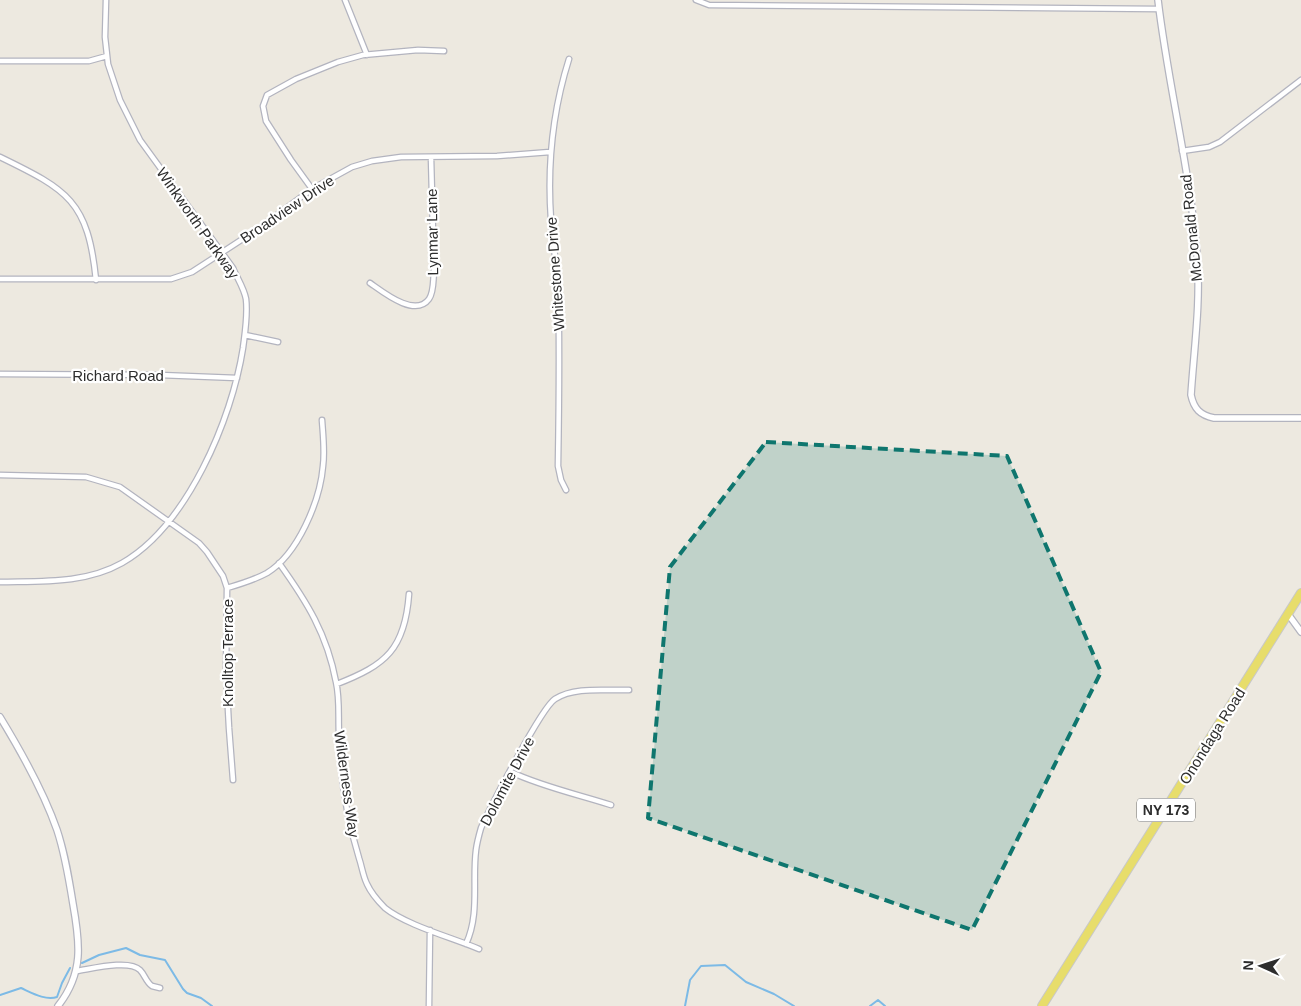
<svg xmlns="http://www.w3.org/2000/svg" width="1301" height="1006" viewBox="0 0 1301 1006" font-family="Helvetica,sans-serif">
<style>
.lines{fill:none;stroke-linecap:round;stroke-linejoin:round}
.stream{stroke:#7cbae6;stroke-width:2}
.minor-casing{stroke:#b3b4bf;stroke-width:7}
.tertiary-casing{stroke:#b3b4bf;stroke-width:8}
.primary-casing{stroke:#c8c8c8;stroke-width:10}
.minor{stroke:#fff;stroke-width:4.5}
.tertiary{stroke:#fff;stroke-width:5.5}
.primary{stroke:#e7dd6b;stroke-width:8}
.marked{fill:#0f766e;fill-opacity:0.2;stroke:#0f766e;stroke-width:4;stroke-dasharray:10 6;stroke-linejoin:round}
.labels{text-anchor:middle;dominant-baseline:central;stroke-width:4.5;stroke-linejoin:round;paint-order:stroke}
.shield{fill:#fff;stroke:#6c6c6c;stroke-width:1}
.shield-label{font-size:14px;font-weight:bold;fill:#2d2d2d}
.street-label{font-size:15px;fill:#2d2d2d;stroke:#fff}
</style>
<rect width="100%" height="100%" fill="#ede9e0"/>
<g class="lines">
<!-- stream -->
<path class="stream" d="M82,963l17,-8 27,-7 14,7 25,5 18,29 4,4 14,5 11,8
M0,995l21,-7c11,5 25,13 36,9l5,-14 8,-15
M685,1006l5,-26 11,-14 24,-1 21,17 28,12 20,12
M870,1006l8,-6 7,6"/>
<defs>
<path id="minor" d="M345,0l22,55
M696,0l13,5 450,4
M0,61h89l18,-5
M1182,151l27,-4 11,-5 81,-62
M0,157c68,33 88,44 96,123
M312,189l-21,-29 -25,-39 -3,-15 4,-11 29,-16 42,-17 25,-7 55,-5 26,1
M0,279h171l21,-7 63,-41 57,-42 40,-22 20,-6 29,-4 96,-1 53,-4
M370,283c13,9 45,35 59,16 5,-7 4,-19 5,-27l-3,-115
M245,335l33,7
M0,374l160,1 77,3
M0,475l86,2 34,10 79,56 8,9 16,24 4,12 -1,84 3,56 4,52
M566,490l-5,-10 -3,-14c1,-60 2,-121 0,-182 -1,-21 -6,-42 -7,-64 -4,-56 1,-107 18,-161
M279,563c28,39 48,71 57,119 4,17 2,35 3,53 1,41 8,84 20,123 3,9 4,18 8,26 4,9 11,17 18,24 21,17 68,30 94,41
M0,582c41,-1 85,2 122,-19 65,-37 110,-144 121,-215 2,-16 5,-33 3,-49 -2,-11 -9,-21 -13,-31l-93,-128 -20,-40 -12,-36 -3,-27 1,-37
M227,588c14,-4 27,-8 40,-15 31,-19 53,-72 56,-107 2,-15 0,-31 -1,-46
M337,684c49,-19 68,-35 72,-90
M511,772c32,15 66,22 100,33
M466,944c14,-30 6,-63 10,-94 1,-8 3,-15 5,-22 9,-20 60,-120 74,-129 20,-13 51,-8 74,-9
M77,971c14,-2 52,-12 63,-1 5,5 6,12 12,16l8,2
M429,1006l1,-76"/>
<path id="tertiary" d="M1158,0c10,85 32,169 39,255 4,46 -3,94 -6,140 3,14 9,20 23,23h87
M1288,614l13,18
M0,717c22,36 43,73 57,113 8,24 12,49 16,74 7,39 11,69 -15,102"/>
<path id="primary" d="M1042,1006l259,-413"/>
</defs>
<!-- minor casing -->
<use href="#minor" class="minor-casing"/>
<!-- tertiary casing -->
<use href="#tertiary" class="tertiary-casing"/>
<!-- primary casing -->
<use href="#primary" class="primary-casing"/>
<!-- minor -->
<use href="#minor" class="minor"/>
<!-- tertiary -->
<use href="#tertiary" class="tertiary"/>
<!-- primary -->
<use href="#primary" class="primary"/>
</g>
<!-- marked area -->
<path class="marked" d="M766,442l241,14 94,216 -129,258 -324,-112 22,-251z"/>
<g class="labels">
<!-- shield labels -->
<rect class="shield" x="1137" y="798.5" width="58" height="23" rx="4"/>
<g class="shield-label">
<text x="1166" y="810">NY 173</text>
</g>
<!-- street labels -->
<g class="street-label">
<text transform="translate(287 209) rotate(-34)">Broadview Drive</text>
<text transform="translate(198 223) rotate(55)">Winkworth Parkway</text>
<text transform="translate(1191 228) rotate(-96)">McDonald Road</text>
<text transform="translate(432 232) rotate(-91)">Lynmar Lane</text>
<text transform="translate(555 274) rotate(-94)">Whitestone Drive</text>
<text x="118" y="375">Richard Road</text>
<text transform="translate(227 653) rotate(-90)">Knolltop Terrace</text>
<text transform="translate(1212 736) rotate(-58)">Onondaga Road</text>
<text transform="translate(507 781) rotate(-62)">Dolomite Drive</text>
<text transform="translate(347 784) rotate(82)">Wilderness Way</text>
</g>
</g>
<!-- north arrow -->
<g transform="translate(1261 966) rotate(273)" stroke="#ffffff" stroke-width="4" paint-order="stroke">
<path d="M0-4L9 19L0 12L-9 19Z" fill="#2d2d2d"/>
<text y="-8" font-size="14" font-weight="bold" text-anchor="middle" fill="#2d2d2d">N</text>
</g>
</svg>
